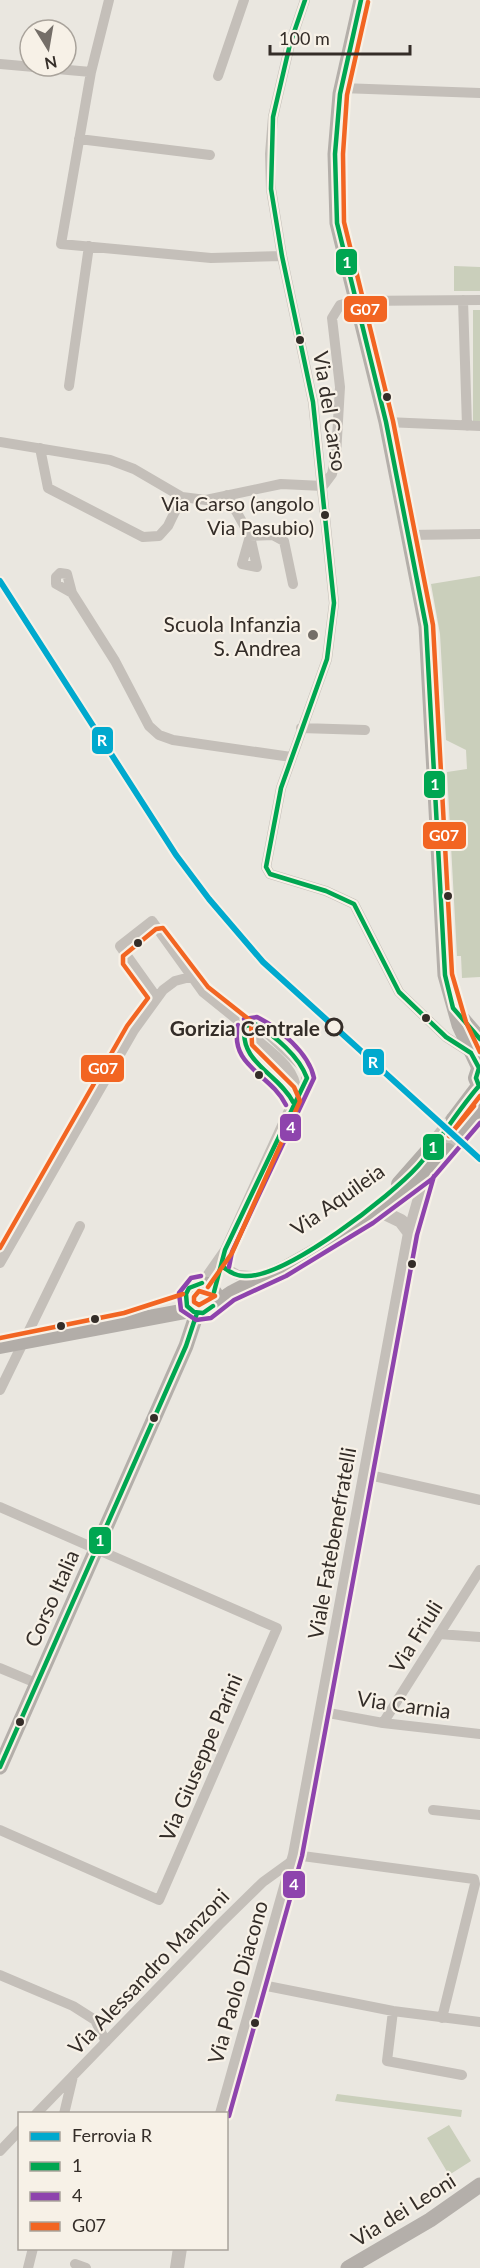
<svg xmlns="http://www.w3.org/2000/svg" width="480" height="2268" viewBox="0 0 480 2268" font-family="Lato,sans-serif">
<style>
.green{fill:#cacfbb}
.lines{fill:none;stroke-linecap:round;stroke-linejoin:round}
.primary-tunnel{stroke:#c6c2bb;stroke-width:16;stroke-dasharray:16 8;stroke-linecap:butt}
.minor{stroke:#c4bfb9;stroke-width:10}
.tertiary{stroke:#c4bfb9;stroke-width:14}
.secondary{stroke:#b4afaa;stroke-width:15}
.primary{stroke:#b2ada8;stroke-width:16}
.bus-1-casing{stroke:#f7f1e7;stroke-width:9}
.bus-2-casing{stroke:#f7f1e7;stroke-width:9}
.bus-3-casing{stroke:#f7f1e7;stroke-width:9}
.bus-1{stroke:#00a651;stroke-width:4.5}
.bus-2{stroke:#8e44ad;stroke-width:4.5}
.bus-3{stroke:#f26522;stroke-width:4.5}
.rail-1-casing{stroke:#f7f1e7;stroke-width:10}
.rail-1{stroke:#00a9ce;stroke-width:6}
.bus-dot{fill:#342d28;stroke:#f7f1e7;stroke-width:2}
.poi-dot{fill:#746e68;stroke:#f7f1e7;stroke-width:2}
.stop-dot{fill:#f7f1e7;stroke:#342d28;stroke-width:3}
.labels{text-anchor:middle;dominant-baseline:central;stroke-width:4.5;stroke-linejoin:round;paint-order:stroke}
.bus-label{font-size:20px;fill:#342d28;stroke:#f7f1e7;text-anchor:end}
.street-label{font-size:21px;fill:#342d28;stroke:#f7f1e7}
.poi-label{font-size:21px;fill:#342d28;stroke:#f7f1e7;text-anchor:end}
.stop-label{font-size:21px;font-weight:bold;fill:#342d28;stroke:#f7f1e7;text-anchor:end}
.line-badge{stroke:#f7f1e7;stroke-width:2}
.badge-label{font-size:16px;text-anchor:middle;font-weight:bold;fill:#fff}
</style>
<rect width="100%" height="100%" fill="#eae7e0"/>
<!-- green -->
<path class="green" d="M454,266l26,1v24h-26z
M473,310h7v112h-7z
M480,576v401l-18,1 -1,-22h-4l-10,-184 20,-3 -1,-19 -20,-10 -6,-106 -9,-50z
M337,2094l125,16 -1,7 -126,-16z
M449,2125l22,36 -22,14 -22,-37z"/>
<g class="lines">
<!-- primary-tunnel -->
<path class="primary-tunnel" d="M436,1142l18,-23
M448,1151l17,-22"/>
<!-- minor -->
<path class="minor" d="M305,0l-15,44 -17,73 -3,37 1,35 11,67 31,146 21,201 -7,56 -46,129 -15,79 4,7 56,17 28,13 45,88 47,45 25,16
M0,64l91,8 -30,172 150,14 71,-2
M91,72l18,-72
M218,76l26,-76
M341,88l139,5
M79,139l131,16
M463,300l4,126
M69,386l20,-140
M386,422l94,4
M0,442l110,18 24,9 48,28 24,3 75,-16 42,2 9,-12 4,-19 4,-68 -8,-69 8,-13 14,-4 126,-1
M40,448l8,40 95,49 16,-1 9,-10 14,-29
M227,495l23,41 23,-1 11,6 9,43
M408,535l72,-1
M250,536l7,31 -15,-3z
M72,593l-16,-9v-7l4,-4 7,1 5,19 43,68 34,65 10,9 14,5 118,17
M301,728l64,2
M157,998l-37,-52 32,-25 51,71 42,34
M245,1026l4,-2 14,5 40,38c7,11 2,21 -6,30
M243,1029c-6,35 42,44 50,73
M0,1263l134,-233 29,-40 12,-9 15,-4
M222,1266l16,9 13,1
M202,1283l23,-33
M213,1289l12,-39 71,-155c3,-27 -28,-45 -46,-61l-8,1
M0,1390l80,-164
M365,1474l115,26
M0,1507l277,121 -118,272 -159,-70
M439,1634l41,3
M0,1668l36,15
M323,1712l60,11 97,11
M383,1723l97,-153
M433,1810l47,5
M295,1855l179,24 1,5 -33,134
M0,1975l73,31 22,14 11,22
M257,1984l136,27 87,11
M393,2011l-6,50 75,14
M36,2114l183,-189 44,-43 29,-21
M64,2114l9,-38
M0,2151l20,-21
M75,2264l11,4
M28,2268l5,-20"/>
<!-- tertiary -->
<path class="tertiary" d="M378,1210l23,11 9,12
M222,2114l73,-259 115,-622 17,-59
M177,2268l3,-20"/>
<!-- secondary -->
<path class="secondary" d="M361,0l-21,94 -5,60 2,69 49,199 40,204 19,349 14,50 20,43
M461,1017l19,22
M0,1767l186,-421 11,-33
M348,2268l82,-48 50,-35"/>
<!-- primary -->
<path class="primary" d="M480,1066l-4,12 4,9
M454,1119l25,-33
M465,1129l15,-18
M399,1184l37,-42
M214,1305l1,-11 -7,-9 -13,-1c-12,8 -14,28 5,29 11,0 23,-16 34,-21 16,-9 34,-15 50,-23 59,-32 119,-69 164,-118
M0,1346l191,-36"/>
<defs>
<path id="bus-1" d="M361,0l-21,94 -5,60 2,69 49,199 40,204 19,349 8,33 27,31
M245,1026c-7,36 34,48 48,76
M222,1266c7,6 15,11 25,10 41,0 143,-79 171,-110 22,-25 39,-55 61,-80l-3,-8 3,-10 -8,-15 -25,-16 -47,-45 -45,-88 -28,-13 -56,-17 -4,-7 15,-79 46,-129 7,-56 -21,-201 -31,-146 -11,-67 2,-72 17,-73 15,-44
M202,1283l-13,5 -3,6 1,12 7,6 9,1 10,-7
M214,1292l11,-42 82,-172c-8,-22 -32,-42 -52,-54l-10,2
M0,1767l186,-421 11,-33"/>
<path id="bus-2" d="M238,1025c-9,42 32,48 48,80
M229,1267l3,-15 82,-174c-5,-25 -35,-50 -57,-61l-13,2
M201,1276l-10,2 -12,15 2,17 15,10 15,-2 23,-18 52,-24 87,-53 59,-44 48,-56
M229,2116l73,-260 115,-621 17,-59"/>
<path id="bus-3" d="M368,2l-21,93 -4,59 1,68 49,199 40,204 19,349 14,48 14,30
M474,1106l-25,30 31,-40
M0,1248l127,-222 21,-28 -25,-34v-8l33,-27 7,-1 45,59 43,34 1,24 42,42 6,14 -68,152 -24,34
M199,1291l16,5 -16,9 -5,-3v-5z
M0,1338l124,-25 59,-19"/>
</defs>
<!-- bus-1 casing -->
<use href="#bus-1" class="bus-1-casing"/>
<!-- bus-2 casing -->
<use href="#bus-2" class="bus-2-casing"/>
<!-- bus-3 casing -->
<use href="#bus-3" class="bus-3-casing"/>
<!-- bus-1 -->
<use href="#bus-1" class="bus-1"/>
<!-- bus-2 -->
<use href="#bus-2" class="bus-2"/>
<!-- bus-3 -->
<use href="#bus-3" class="bus-3"/>
<defs>
<path id="rail-1" d="M0,581l176,274 33,44 54,63 217,197"/>
</defs>
<!-- rail-1 casing -->
<use href="#rail-1" class="rail-1-casing"/>
<!-- rail-1 -->
<use href="#rail-1" class="rail-1"/>
</g>
<!-- markers -->
<g class="bus-dot">
<circle cx="300" cy="340" r="5"/>
<circle cx="387" cy="397" r="5"/>
<circle cx="325" cy="515" r="5"/>
<circle cx="448" cy="896" r="5"/>
<circle cx="138" cy="943" r="5"/>
<circle cx="426" cy="1018" r="5"/>
<circle cx="259" cy="1075" r="5"/>
<circle cx="412" cy="1264" r="5"/>
<circle cx="95" cy="1319" r="5"/>
<circle cx="61" cy="1326" r="5"/>
<circle cx="154" cy="1418" r="5"/>
<circle cx="20" cy="1722" r="5"/>
<circle cx="255" cy="2023" r="5"/>
</g>
<circle class="poi-dot" cx="313" cy="635" r="6"/>
<circle class="stop-dot" cx="334" cy="1027" r="8"/>
<g class="labels">
<!-- bus labels -->
<g class="bus-label">
<text x="314" y="503">Via Carso (angolo<tspan x="314" dy="24">Via Pasubio)</tspan></text>
</g>
<!-- street labels -->
<g class="street-label">
<text transform="translate(331 411) rotate(81)">Via del Carso</text>
<text transform="translate(337 1199) rotate(-35)">Via Aquileia</text>
<text transform="translate(331 1543) rotate(-80)">Viale Fatebenefratelli</text>
<text transform="translate(51 1598) rotate(-66)">Corso Italia</text>
<text transform="translate(415 1636) rotate(-58)">Via Friuli</text>
<text transform="translate(404 1704) rotate(8)">Via Carnia</text>
<text transform="translate(200 1757) rotate(-67)">Via Giuseppe Parini</text>
<text transform="translate(148 1971) rotate(-46)">Via Alessandro Manzoni</text>
<text transform="translate(237 1982) rotate(-74)">Via Paolo Diacono</text>
<text transform="translate(403 2209) rotate(-32)">Via dei Leoni</text>
</g>
<!-- poi labels -->
<g class="poi-label">
<text x="301" y="623">Scuola Infanzia<tspan x="301" dy="24">S. Andrea</tspan></text>
</g>
<!-- stop labels -->
<g class="stop-label">
<text x="320" y="1027">Gorizia Centrale</text>
</g>
</g>
<g class="line-badge">
<rect x="335" y="248" width="23" height="28" rx="6" fill="#00a651"/>
<rect x="343" y="295" width="45" height="28" rx="6" fill="#f26522"/>
<rect x="91" y="726" width="23" height="29" rx="6" fill="#00a9ce"/>
<rect x="423" y="770" width="23" height="29" rx="6" fill="#00a651"/>
<rect x="422" y="821" width="45" height="29" rx="6" fill="#f26522"/>
<rect x="362" y="1048" width="23" height="28" rx="6" fill="#00a9ce"/>
<rect x="80" y="1054" width="45" height="29" rx="6" fill="#f26522"/>
<rect x="279" y="1113" width="23" height="29" rx="6" fill="#8e44ad"/>
<rect x="422" y="1133" width="23" height="28" rx="6" fill="#00a651"/>
<rect x="88" y="1526" width="24" height="29" rx="6" fill="#00a651"/>
<rect x="282" y="1870" width="24" height="29" rx="6" fill="#8e44ad"/>
</g>
<g class="badge-label">
<text x="347" y="268">1</text>
<text x="365" y="315">G07</text>
<text x="102" y="746">R</text>
<text x="435" y="790">1</text>
<text x="444" y="841">G07</text>
<text x="373" y="1068">R</text>
<text x="103" y="1074">G07</text>
<text x="291" y="1133">4</text>
<text x="433" y="1153">1</text>
<text x="100" y="1546">1</text>
<text x="294" y="1890">4</text>
</g>
<!-- legend -->
<rect x="18" y="2112" width="210" height="138" fill="#f7f1e7" stroke="#a9a39b" stroke-width="1.5"/>
<rect x="30" y="2132" width="30" height="9" fill="#00a9ce" stroke="#a9a39b" stroke-width="1.5"/>
<text x="72" y="2142" font-size="18" fill="#342d28">Ferrovia R</text>
<rect x="30" y="2162" width="30" height="9" fill="#00a651" stroke="#a9a39b" stroke-width="1.5"/>
<text x="72" y="2172" font-size="18" fill="#342d28">1</text>
<rect x="30" y="2192" width="30" height="9" fill="#8e44ad" stroke="#a9a39b" stroke-width="1.5"/>
<text x="72" y="2202" font-size="18" fill="#342d28">4</text>
<rect x="30" y="2222" width="30" height="9" fill="#f26522" stroke="#a9a39b" stroke-width="1.5"/>
<text x="72" y="2232" font-size="18" fill="#342d28">G07</text>
<!-- north arrow -->
<g transform="translate(48 48) rotate(169)"><circle r="28" fill="#f7f1e7" stroke="#a9a39b" stroke-width="1.5"/>
<path d="M0-4.5L10 22L0 15L-10 22Z" fill="#746e68"/>
<text y="-9" font-size="16" font-weight="bold" text-anchor="middle" fill="#342d28">N</text>
</g>
<!-- scale -->
<path d="M270 45v9h140v-9" fill="none" stroke="#342d28" stroke-width="3"/>
<text x="279" y="45" font-size="18" fill="#342d28" stroke="#f7f1e7" stroke-width="4.5" paint-order="stroke">100 m</text>
</svg>
